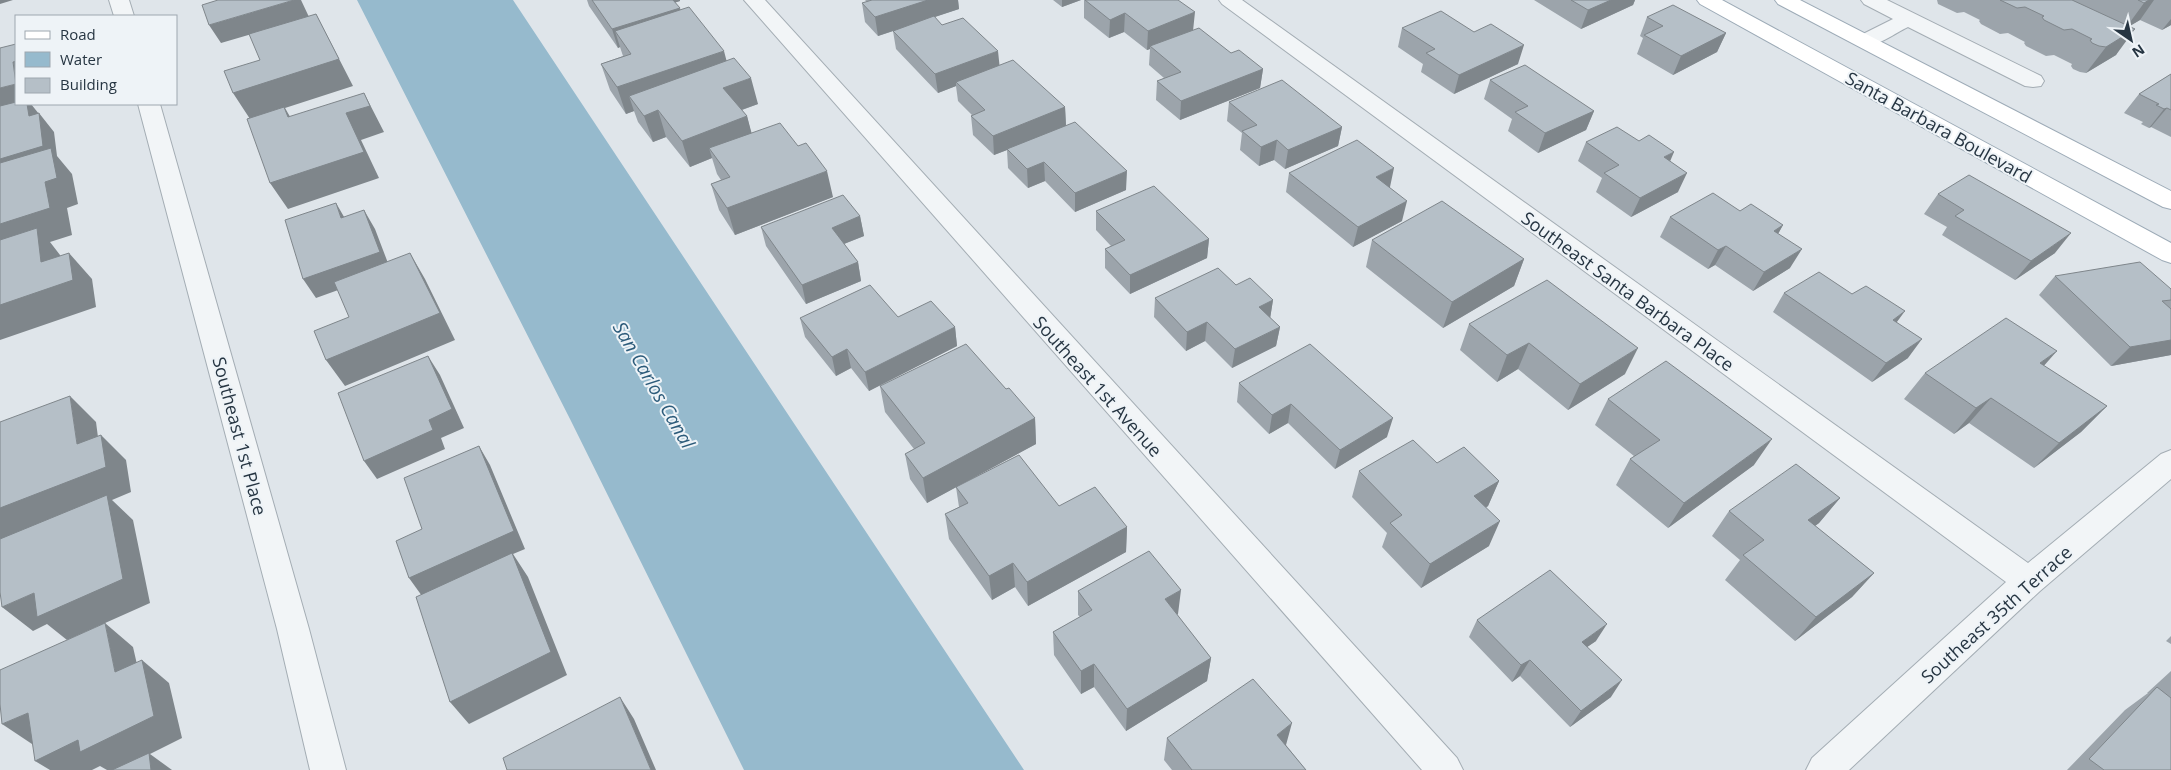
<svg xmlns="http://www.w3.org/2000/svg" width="2171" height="770" viewBox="0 0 2171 770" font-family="'Open Sans',sans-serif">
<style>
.water{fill:#96bacd}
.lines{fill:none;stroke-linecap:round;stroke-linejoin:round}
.minor-casing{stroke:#a4adb4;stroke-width:2}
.major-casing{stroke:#9dabb7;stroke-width:2}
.minor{fill:#f2f5f7;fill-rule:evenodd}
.major{fill:#fff;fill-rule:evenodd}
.wall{fill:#9ca4ab}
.shaded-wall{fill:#7f868b}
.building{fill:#b5bfc7;stroke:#7f868b}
.labels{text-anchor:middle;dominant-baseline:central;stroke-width:4;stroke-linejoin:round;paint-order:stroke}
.street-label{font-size:18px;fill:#263542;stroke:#eef3f7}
.water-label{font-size:19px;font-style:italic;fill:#2c5b7a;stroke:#eef3f7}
</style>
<rect width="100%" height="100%" fill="#dfe5ea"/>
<!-- water -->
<path class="water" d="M357,0h156l511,770h-280l-174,-351z"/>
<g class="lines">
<defs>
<path id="minor" d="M109,0h20l5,16h-20z
M744,0h21l692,758 6,12h-41z
M1219,0h23l786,563 133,-109 10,-4v29l-131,112 -191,179h-43l6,-12 194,-176 -784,-578z
M1861,0h26l154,76 3,5 -3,5 -8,1 -8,-1 -117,-59c-15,7 -34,23 -51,18l-3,-4 3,-4 36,-18 -29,-15z
M138,104h22l149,525 37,141h-36l-33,-141z"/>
<path id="major" d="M1697,0h25l449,243v20l-9,-3 -462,-256z
M1775,0h25l371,191v18l-8,-2 -385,-203z"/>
</defs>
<!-- minor casing -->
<use href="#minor" class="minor-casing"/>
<!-- major casing -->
<use href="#major" class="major-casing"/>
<!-- minor -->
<use href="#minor" class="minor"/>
<!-- major -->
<use href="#major" class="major"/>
</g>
<!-- wall -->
<path class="wall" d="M587,0h93v1l-5,1 5,8 47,51 31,43 -16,6 5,6 4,17 82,64 -98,38 -16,-25 -8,-26 10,-4 -4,-6 -5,-16 -22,9 -24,-30 -13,5 -15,-20 -4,-11 -8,3 -16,-24 -9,-26 22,-8 -3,-9 -2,1 -29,-42z
M865,0h93l1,9 -25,8 8,8 57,41 66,41 1,18 60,65 -51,22 -30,-31 -17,7 -20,-20 -1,-18 -13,5 -21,-20 -2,-19 1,-1 -14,-14 -2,-15 -18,7 -42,-44 -3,-18 -15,5 -13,-14 -3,-19 5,-1z
M1053,0h28l-19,7z
M1084,0h94l15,30 38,23 32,16 -3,19 -80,32 -24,-20 1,-19 7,-3 -15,-13 1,-16 -3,1 -23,-18 -15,6 -25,-20z
M1534,0h101l-2,5 -52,24z
M1937,0h234v25l-9,5 -22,-10 -11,6 -13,29 -30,18 -6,-1 -7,-3 -2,-3 1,-2 -18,-9 -8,1 -20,-10 -2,-3 1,-1 -17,-9 -8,1 -19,-10 -2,-3 1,-1 -16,-8 -7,1 -19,-9z
M1647,17l79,16 -9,19 -44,23 -36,-21 6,-16 -3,-2z
M1402,28l116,36 -64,30 -33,-22 2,-8 -25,-17z
M2171,74v63l-20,-10 -2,1 -8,-4 2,-2 -19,-9 15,-19z
M1490,80l104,31 -8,19 -48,23 -30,-22 4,-12 -28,-20z
M1229,102l113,25 -4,19 -53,23 -11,-9 -15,6 -19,-16 2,-17 -15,-12z
M1586,142l84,19 8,31 -47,25 -35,-25 6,-14 -24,-17z
M1289,173l101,14h-1l13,34 -49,26 -67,-55z
M1938,194l117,59 -40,27 -73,-45 5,-8 -23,-13z
M1096,211l113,28 -2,19 -77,36 -25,-26v-19l6,-3 -15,-16z
M1740,211l43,14 -5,9 12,34 -37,23 -38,-26 -7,4 -48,-32 10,-20z
M860,216l4,20 -20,8 14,18 3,19 -55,23 -40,-58 -5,-19z
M1372,240l152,19 -10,27 -71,42 -77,-61z
M2055,276l116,13v66l-60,11 -72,-71z
M1236,285l37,15 -3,18 10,9 -4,19 -44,22 -27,-27 -19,10 -32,-34 1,-19z
M1784,293l113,29 11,36 -36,24 -99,-70z
M898,317l57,10 2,19 -88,45 -18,-23 -15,8 -31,-39 -5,-19z
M1469,324l156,50 -57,36 -50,-41 -21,13 -37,-32z
M2044,366l63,40 -26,26 -47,36 -65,-45 -15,11 -50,-35 21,-26z
M1239,383l148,54 -52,32 -47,-46 -19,11 -32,-32z
M880,386l126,3 29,29 1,26 -76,41 99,21 68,21 -1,25 -98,54 -13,-19 -23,13 -43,-61 -4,-25 14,-7 -3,-20 -29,16 -17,-24 -5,-25 9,-5 -29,-37z
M1608,399l146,66 -86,63 -52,-43 14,-26 4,-3 -39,-31z
M1359,471l140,10 -11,25 -2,2 3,38 -68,42 -39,-41 5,-14 -35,-36z
M1840,498l-21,25 -4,3 59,47 -22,24 -57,44 -70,-61 15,-20 -28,-24 17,-25z
M1078,591l100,23 -1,1 34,43 -4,23 -81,50 -32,-44 -13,7 -27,-39 -1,-23 27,-15 -2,-2z
M1477,620l119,21 -9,6 24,50 -41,30 -50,-51 -8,6 -43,-45z
M2171,636v8l-5,-3z
M2171,671v99h-104l58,-60 23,-17h-1z
M1167,738l119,7 20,25h-134l-8,-10z"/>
<!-- shaded-wall -->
<path class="shaded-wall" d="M0,0h13l-13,4z
M294,0h7l8,17 -88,26 -12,-18z
M667,0h13v1l-12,4z
M928,0h30l1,9 -81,27 -3,-19z
M1062,0h19l-19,7z
M1611,0h24l-2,5 -52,24 7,-19z
M2149,0h5l-14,20 -15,9 19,-26z
M680,8l5,18 -70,5 5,16 -2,1 -6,-19z
M1195,12l-2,19 -43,15v3l-3,1 1,-19z
M1125,13l-1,19 -15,6 1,-18z
M316,14l37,72 -68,22 15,26 -12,-17 -38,2 -17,-26z
M2171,19v6l-9,5z
M2135,29l-19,26 -30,18 20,-26z
M1726,33l-9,19 -44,23 8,-19z
M1524,45l-6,19 -64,30 5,-19z
M724,51l7,27 -102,18 5,15 -8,3 -9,-27z
M998,51l2,19 -44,12v4l-18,7 -3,-19z
M16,61v21l-3,-20z
M1263,69l-3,19 -80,32 1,-19z
M751,78l7,26 -28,10 -7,-26z
M16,84v20h15l8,10v-1l15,19 3,24 15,18 6,30 -11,4 5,27 -22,7 10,13 4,28 5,-30 23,26 4,28 -96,33v-252z
M364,93l20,39 -23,8 18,38 -91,31 -18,-26 76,-70z
M1065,107l1,19 -59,23v1l-13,5 -1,-19z
M2167,108l-16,19 -2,1 15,-19z
M658,110l8,27 -13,5 -9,-26z
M1594,111l-8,19 -48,23 7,-20z
M747,116l7,26 -45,6 3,10 -22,9 -8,-26z
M1342,127l-4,19 -53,23 3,-19z
M1277,140l-3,20 -15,6 2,-19z
M1674,152l-8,19 -2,-14z
M1044,162l1,19 -17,7 -1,-19z
M1394,168l-4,19 -19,9 5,-19z
M827,171l6,26 -98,38 -8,-27z
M1127,171l-1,19 -51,22v-19z
M1687,173l-9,19 -47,25 9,-19z
M1407,201l-5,20 -49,26 5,-20z
M336,203l11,19 -6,-4z
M364,210l11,19 16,42 -75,27 -13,-19z
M860,216l4,20 -28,11 -4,-19z
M1783,225l-11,19 2,-13z
M2071,233l-16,20 -40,27 16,-19z
M1209,239l-2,19 -77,36v-19z
M1726,246l-11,19 -7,4 10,-19z
M1802,249l-12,19 -37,23 11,-19z
M410,253l15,26 30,61 -110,46 -19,-26z
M1524,259l-10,27 -71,42 9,-26z
M858,262l3,19 -55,23 -4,-19z
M1273,300l-3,19 -11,-12z
M1905,311l-14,19 2,-10z
M1207,322l-2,19 -19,10 1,-19z
M955,327l2,19 -88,45 -4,-19z
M1280,327l-4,19 -44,22 3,-19z
M1922,339l-14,19 -36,24 14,-19z
M2171,340v15l-60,11 19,-19z
M1529,343l-11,26 -21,13 10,-27z
M1638,348l-13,26 -57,36 12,-26z
M847,349l4,19 -15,8 -4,-19z
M2057,351l-23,26 6,-14z
M428,356l12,19 24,53 -23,10 4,11 -68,30 -13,-18 65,-41z
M70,396l26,26 6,46 -1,-33 25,25 5,32 -19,8 21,20 17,83 -83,37 -20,-16 -14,7 -31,-24 32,-14 -34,-48v-37l77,-64z
M1991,398l-22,25 -15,11 22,-26z
M1291,404l-3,19 -19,11 3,-19z
M2107,406l-26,26 -47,36 25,-25z
M1035,418l1,26 -109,59 -4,-25z
M1393,418l-6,19 -52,32 5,-19z
M1772,439l-18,26 -86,63 16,-25z
M479,446l11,19 35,84 -12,5 15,23 39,98 -98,49 -19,-22 -28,-106 -13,-18z
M1499,481l-11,25 -25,15 11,-25z
M1840,498l-21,25 -30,22 19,-25z
M1500,521l-11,25 -68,42 9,-24z
M1127,527l-1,25 -98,54 -1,-24z
M1013,563l2,24 -23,13 -3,-24z
M1874,573l-22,24 -57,44 21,-24z
M1181,590l-3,24 -16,9 3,-24z
M105,623l28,24 11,48 -29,-23z
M1607,624l-11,17 -25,17 11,-16z
M1211,658l-4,23 -81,50 1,-22z
M142,660l27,23 13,55 -32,16 22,16h-65l-7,-4 -8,4h-42l-15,-9z
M1530,660l-10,16 -8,6 9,-17z
M1094,664v23l-13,7v-23z
M1622,680l-11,17 -41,30 11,-16z
M620,697l14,22 22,51h-5z
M28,713l7,33 -33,-22z
M1292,723l-6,22 -15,12 6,-22z"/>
<!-- building -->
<path class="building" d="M218,0h76l-85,25 -7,-20z
M592,0h81l7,8 -68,21z
M872,0h56l-53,17 -13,-14z
M1085,0h93l17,12 -47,19 -23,-18 -15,7z
M1571,0h40l-23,10z
M2000,0h72l63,29 -29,18 -7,-1 -7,-3 -2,-3 2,-1 -20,-10 -8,1 -20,-10 -2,-3 2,-1 -19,-9 -8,1z
M2138,0h11l-5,3z
M1673,5l53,28 -45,23 -37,-21 19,-9 -16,-9z
M689,7l35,44 -107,36 -16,-23 30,-10 -16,-23z
M1441,11l33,21 17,-8 33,21 -65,30 -33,-22 9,-4 -33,-21z
M316,14l23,45 -106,34 -9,-22 36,-11 -11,-26z
M934,16l8,9 21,-7 35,33 -63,23 -42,-43z
M1199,28l32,25 8,-3 24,19 -82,32 -24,-20 24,-9 -31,-26z
M16,44v17l-3,1 3,22 -16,4v-40z
M734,58l17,20 -28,10 24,28 -65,25 -24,-31 -14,6 -15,-20z
M1013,60l52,47 -72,29 -22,-20 14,-6 -29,-28z
M1525,65l69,46 -49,22 -30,-21 13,-6 -38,-26z
M2171,74v36l-4,-2 -3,1 -8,-4 3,-1 -20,-10z
M1282,80l60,47 -54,23 -11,-10 -16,7 -19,-16 15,-6 -28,-23z
M364,93l6,13 -24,7 18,39 -94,31 -23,-64 37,-12 4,10z
M16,102v2h11l2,12 10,-3 4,33 -43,13v-53z
M1075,122l52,49 -52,22 -31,-31 -17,7 -20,-20z
M780,123l18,23 8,-3 21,28 -100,37 -16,-24 19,-7 -21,-29z
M1617,127l22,14 10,-6 25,17 -10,5 23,16 -47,25 -36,-25 15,-8 -33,-23z
M1357,140l37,28 -18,9 31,24 -49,26 -69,-54z
M51,148l6,30 -12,4 5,26 -50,16v-61z
M1969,175l102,58 -40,28 -76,-45 9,-6 -26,-16z
M1154,186l55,53 -79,36 -25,-26 20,-9 -29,-29z
M1713,193l27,18 11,-7 32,21 -9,6 28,18 -38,23 -38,-26 -8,4 -48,-33z
M843,195l17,21 -28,12 26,34 -56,23 -41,-58z
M1442,201l82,58 -72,43 -80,-62z
M336,203l5,15 23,-8 16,42 -77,27 -18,-59z
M37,228l4,34 28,-9 4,27 -73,25v-65z
M410,253l30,60 -114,47 -12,-29 35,-14 -15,-35z
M2140,262l31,27v11l-9,1 9,8v31l-41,7 -75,-71z
M1218,268l18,17 14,-7 23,22 -14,7 21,20 -45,22 -28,-27 -20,10 -32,-34z
M1819,272l33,22 14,-8 39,25 -12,9 29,19 -36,24 -102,-70z
M1547,280l91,68 -58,36 -51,-41 -22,12 -38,-31z
M870,285l28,32 33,-16 24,26 -90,45 -18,-23 -15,8 -32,-39z
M2006,318l51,33 -17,12 67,43 -48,37 -68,-45 -15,10 -51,-35z
M966,344l40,45 3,-1 26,30 -112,60 -18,-24 20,-11 -45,-57z
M1310,344l83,74 -53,32 -49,-46 -19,11 -33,-32z
M428,356l24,53 -23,11 4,10 -69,31 -26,-68z
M1666,361l106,78 -88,64 -54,-44 30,-19 -52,-41z
M70,396l7,48 24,-9 5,32 -106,41v-86z
M1413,440l24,23 27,-16 35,34 -25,15 26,25 -70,43 -40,-41 12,-8 -43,-44z
M479,446l35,85 -105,47 -13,-37 26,-12 -18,-51z
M1019,455l40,51 36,-19 32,40 -100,55 -14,-19 -24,13 -44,-62 23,-11 -12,-16z
M1796,464l44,34 -32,22 66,53 -58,44 -73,-62 21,-15 -35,-29z
M107,495l16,84 -86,38 -3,-24 -32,14 -2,-15v-53z
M1149,551l32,39 -16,9 46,59 -84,51 -33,-45 -13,7 -28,-39 39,-22 -14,-19z
M512,553l39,99 -101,50 -34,-105z
M1550,570l57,54 -25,18 40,38 -41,31 -51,-51 -9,5 -44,-45z
M105,623l10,49 27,-12 12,56 -74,36 -2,-12 -43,21 -7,-48 -26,11 -2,-20v-34z
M1253,679l39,44 -15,12 29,35h-114l-25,-32z
M2157,687l14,11v72h-67l-15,-11z
M620,697l31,73h-144l-4,-12z
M149,753l2,17h-39z"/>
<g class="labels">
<!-- street labels -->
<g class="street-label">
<text transform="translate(1939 127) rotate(29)">Santa Barbara Boulevard</text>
<text transform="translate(1628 291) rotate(36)">Southeast Santa Barbara Place</text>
<text transform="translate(1098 386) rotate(48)">Southeast 1st Avenue</text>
<text transform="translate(240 436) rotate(75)">Southeast 1st Place</text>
<text transform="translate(1996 614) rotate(-42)">Southeast 35th Terrace</text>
</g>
<!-- water labels -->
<g class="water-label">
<text transform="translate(654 385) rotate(60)">San Carlos Canal</text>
</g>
</g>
<!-- legend -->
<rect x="15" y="15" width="162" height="90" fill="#eef3f7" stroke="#9ea7af"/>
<rect x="25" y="31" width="25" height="8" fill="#ffffff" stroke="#9ea7af"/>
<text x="60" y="40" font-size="15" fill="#263542">Road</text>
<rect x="25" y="52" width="25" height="15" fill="#96bacd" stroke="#9ea7af"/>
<text x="60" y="65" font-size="15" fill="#263542">Water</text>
<rect x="25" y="78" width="25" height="15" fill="#b5bfc7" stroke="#9ea7af"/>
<text x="60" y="90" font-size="15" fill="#263542">Building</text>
<!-- north arrow -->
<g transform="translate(2131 40) rotate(146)" stroke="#eef3f7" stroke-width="4" paint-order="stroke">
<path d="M0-4L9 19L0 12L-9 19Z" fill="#263542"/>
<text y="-8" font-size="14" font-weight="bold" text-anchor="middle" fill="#263542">N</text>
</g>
</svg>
